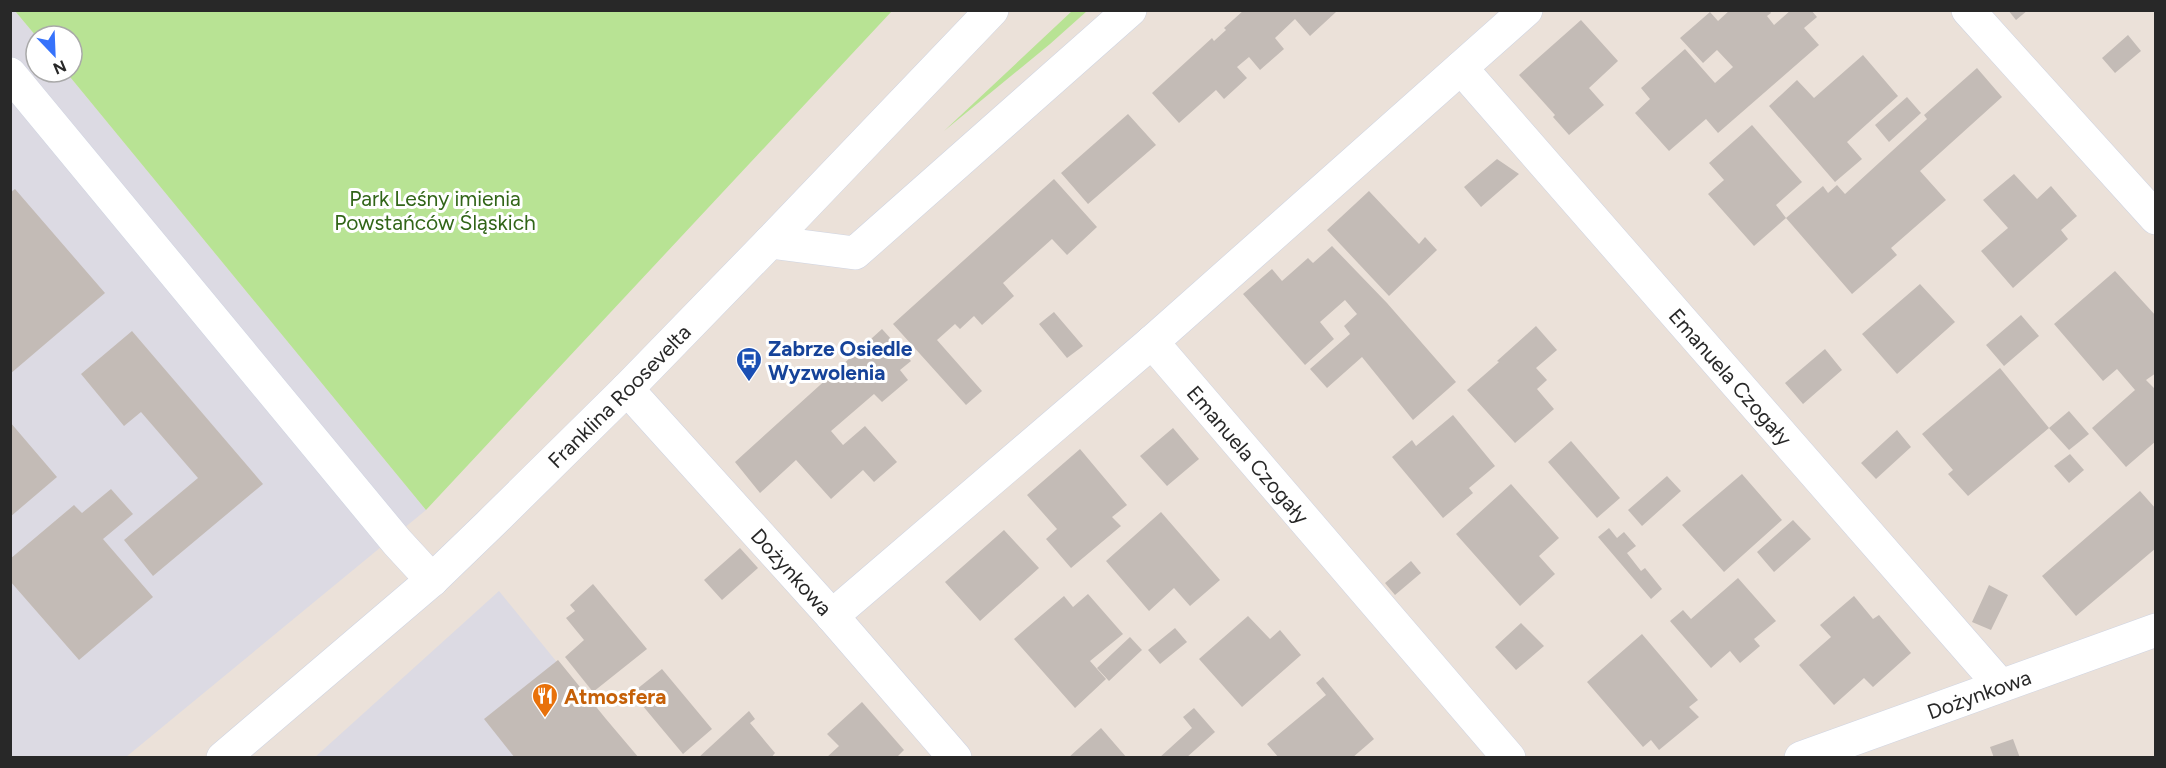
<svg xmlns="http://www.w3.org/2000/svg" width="2166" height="768" viewBox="0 0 2166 768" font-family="Figtree,sans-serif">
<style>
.industrial{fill:#dcdae3}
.green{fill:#b8e394}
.building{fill:#c3bbb6}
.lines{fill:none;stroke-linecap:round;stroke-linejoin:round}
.minor-casing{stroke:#cfd4e2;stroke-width:34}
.minor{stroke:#fff;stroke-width:33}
.labels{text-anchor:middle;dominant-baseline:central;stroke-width:6;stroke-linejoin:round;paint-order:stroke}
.park-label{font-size:21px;fill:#316518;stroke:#fff}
.transit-label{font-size:21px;font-weight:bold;fill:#164399;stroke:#fff;text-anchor:start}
.street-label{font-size:21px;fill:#282828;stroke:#fff}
.food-label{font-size:21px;font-weight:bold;fill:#c56008;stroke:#fff;text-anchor:start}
</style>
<rect width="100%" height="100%" fill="#ebe1d9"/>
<!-- industrial -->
<path class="industrial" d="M10,11h5l21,25v36h30l360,438 -300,247h-115z
M499,591l135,166 -320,1z"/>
<!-- green -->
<path class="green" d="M15,11h877l-466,499 -360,-438h6v-36h-36z
M1072,11h15l-37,33 -106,87z"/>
<!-- building -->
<path class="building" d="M1244,10l92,2 -26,24 -15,-17 -20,19 9,11 -24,21 -11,-13 -12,10 10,11 -23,21 -8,-9 -37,33 -27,-30 60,-55 2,3 12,-11 -2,-2z
M1730,10h39l2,3 -4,3 7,9 17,-15h20l6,7 -13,11 15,17 -101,88 -12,-14 -37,32 -34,-38 15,-14 -9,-11 44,-39 30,34 18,-16 -16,-17 -14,13 -23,-25 30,-26 8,9z
M2008,10h20l-12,10z
M1581,20l37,41 -29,27 15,17 -35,30 -16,-18 2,-2 -36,-40z
M2128,35l13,16 -26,22 -13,-15z
M1863,55l35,41 -51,46 15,17 -27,23 -66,-76 28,-26 17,18z
M1977,68l25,29 -82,74 26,29 -55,48 6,7 -45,39 -66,-76 -32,28 -46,-52 16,-14 -15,-17 43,-38 50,57 -26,23 10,13 37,-32 5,7 9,-8 8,9 82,-75 -3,-4z
M1907,97l14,16 -32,29 -14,-17z
M1128,114l28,31 -68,59 -27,-31z
M1497,159l22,15 -38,33 -17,-20z
M2014,174l23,25 14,-13 26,30 -16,14 7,9 -55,49 -32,-37 27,-23 -25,-28z
M1054,179l43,48 -30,28 -15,-16 -49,44 11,13 -32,29 -8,-9 -14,13 -5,-5 -18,16 45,51 -16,14 -73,-81z
M15,189l90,104 -95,81v-181z
M1369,191l50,53 6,-7 12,13 -48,46 -62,-66z
M1332,246l55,57 69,79 -43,38 -51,-63 -35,31 -17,-19 40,-35 -6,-8 13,-12 -12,-14 -25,22 14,17 -29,26 -62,-71 29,-25 10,12 26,-23 5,5z
M2115,271l41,45v57l-10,7 10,10v51l-30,26 -34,-39 43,-38 -18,-21 -14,12 -49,-57z
M1920,284l35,38 -58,52 -35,-40z
M1054,312l29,34 -16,12 -28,-34z
M2021,315l18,21 -35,30 -18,-21z
M1536,326l21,24 -21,18 11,12 -10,9 17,20 -39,34 -48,-53 32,-28 -2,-1z
M882,329l29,32 -11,9 8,10 -26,22 -8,-8 -43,37 12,14 22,-19 32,36 -23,20 -11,-12 -32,29 -35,-39 -36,33 -25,-31z
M132,331l131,153 -110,92 -29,-36 74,-62 -57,-66 -17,14 -43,-52z
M1825,349l17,21 -39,34 -18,-21z
M2000,368l49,60 -81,68 -20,-22 5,-4 -31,-36z
M2069,411l20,23 -20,16 -20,-22z
M1453,415l42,51 -26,22 4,5 -30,25 -51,-61 20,-17 4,6z
M10,422l47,55 -47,40z
M1173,428l26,31 -32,27 -27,-30z
M1897,430l14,17 -35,32 -15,-16z
M1571,441l49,57 -23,20 -49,-56z
M1080,449l47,56 -15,12 9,9 -50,42 -25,-29 11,-10 -30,-34z
M2070,454l14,16 -15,13 -15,-17z
M1742,474l40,46 -58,52 -42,-47z
M1667,476l14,15 -39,35 -14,-16z
M1511,484l48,54 -20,18 16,18 -35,32 -64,-72z
M111,489l22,25 -30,25 50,58 -74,63 -69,-79v-22l64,-54 8,8z
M2140,491l16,18v39l-80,68 -34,-40z
M1161,512l59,68 -30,26 -16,-18 -25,23 -43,-50z
M1793,520l18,19 -37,33 -17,-20z
M1609,528l8,10 7,-6 12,14 -9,7 14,18 4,-3 17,21 -11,10 -53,-62z
M1004,530l35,38 -59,53 -35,-39z
M740,548l18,20 -36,32 -18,-20z
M1411,561l10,12 -26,22 -10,-12z
M1738,578l38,43 -22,18 6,7 -20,17 -10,-12 -19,17 -41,-47 13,-11 8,9z
M593,584l54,65 -54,43 -28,-35 19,-17 -18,-22 9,-7 -5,-6z
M1989,585l19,10 -17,35 -19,-8z
M1088,594l35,40 -33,27 16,18 -31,29 -61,-69 50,-43 9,11z
M1854,596l19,23 6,-4 32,38 -38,34 -9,-9 -30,27 -35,-40 32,-28 -11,-12z
M1248,616l22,23 10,-9 21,25 -59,52 -43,-48z
M1521,623l23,23 -28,24 -21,-23z
M1175,628l12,14 -27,22 -12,-14z
M1642,634l56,66 -9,7 10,10 -40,33 -8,-10 -8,7 -56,-65z
M1130,637l12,13 -33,31 -12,-13z
M558,660l48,59 33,39h-124l-31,-39z
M662,669l50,60 -29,25 -51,-61z
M1323,677l51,62 -22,19h-73l-12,-14 59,-49 -10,-12z
M862,702l42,48 -8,8h-70l13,-12 -12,-12z
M1194,708l21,24 -29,26h-27l33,-30 -9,-11z
M749,711l6,8 -5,4 25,30 -4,5h-73z
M1101,728l26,30h-59z
M2013,739l7,19h-26l-4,-11z"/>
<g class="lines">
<defs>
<g id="minor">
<path d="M1968,10l188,208"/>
<path id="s1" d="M1461,68l539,617"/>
<path d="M10,74l387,468 35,38"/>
<path d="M770,242l85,11 275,-243"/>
<path id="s2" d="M1152,342l357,416"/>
<path id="s3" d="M627,389l205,227 123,142"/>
<path d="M832,616l320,-274 374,-332"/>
<path id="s4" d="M223,758l209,-178 57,-55 138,-136 143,-147 222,-232"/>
<path id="s5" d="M1801,758l355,-128"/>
</g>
</defs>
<!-- minor casing -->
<use href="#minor" class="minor-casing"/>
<!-- minor -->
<use href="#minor" class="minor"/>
</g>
<!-- icons -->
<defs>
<symbol id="bus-pin" viewBox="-11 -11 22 30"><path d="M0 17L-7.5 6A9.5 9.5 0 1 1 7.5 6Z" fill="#1a4fb4" stroke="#fff"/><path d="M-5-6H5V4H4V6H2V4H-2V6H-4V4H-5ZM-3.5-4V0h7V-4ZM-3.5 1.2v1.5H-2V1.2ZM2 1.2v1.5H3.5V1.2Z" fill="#fff"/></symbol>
<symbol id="restaurant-pin" viewBox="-11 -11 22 30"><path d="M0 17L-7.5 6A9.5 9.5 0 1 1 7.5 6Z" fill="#e8710a" stroke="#fff"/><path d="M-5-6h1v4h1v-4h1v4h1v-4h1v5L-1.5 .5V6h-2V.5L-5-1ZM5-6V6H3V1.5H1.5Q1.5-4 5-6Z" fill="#fff"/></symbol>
</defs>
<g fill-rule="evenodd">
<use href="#bus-pin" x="734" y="345" width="30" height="40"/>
<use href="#restaurant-pin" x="530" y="681" width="30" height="40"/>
</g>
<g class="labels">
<!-- park labels -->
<g class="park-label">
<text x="435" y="198">Park Leśny imienia<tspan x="435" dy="24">Powstańców Śląskich</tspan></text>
</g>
<!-- transit labels -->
<g class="transit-label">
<text x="768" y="348">Zabrze Osiedle<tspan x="768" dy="24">Wyzwolenia</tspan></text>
</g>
<!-- street labels -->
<g class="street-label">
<text stroke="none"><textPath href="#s1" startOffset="410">Emanuela Czogały</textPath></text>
<text stroke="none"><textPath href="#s4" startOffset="537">Franklina Roosevelta</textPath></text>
<text stroke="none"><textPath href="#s2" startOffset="148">Emanuela Czogały</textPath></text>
<text stroke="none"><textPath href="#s3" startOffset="246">Dożynkowa</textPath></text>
<text stroke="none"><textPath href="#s5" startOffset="189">Dożynkowa</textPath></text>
</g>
<!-- food labels -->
<g class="food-label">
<text x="564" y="696">Atmosfera</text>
</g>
</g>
<!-- border -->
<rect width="2166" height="768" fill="none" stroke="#282828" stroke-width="24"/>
<!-- north arrow -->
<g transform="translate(54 54) rotate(157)"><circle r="28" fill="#ffffff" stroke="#a9a9a9" stroke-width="1.5"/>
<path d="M0-4.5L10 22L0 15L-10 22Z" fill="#3672fb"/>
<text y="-9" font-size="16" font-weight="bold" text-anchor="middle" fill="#282828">N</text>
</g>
</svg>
